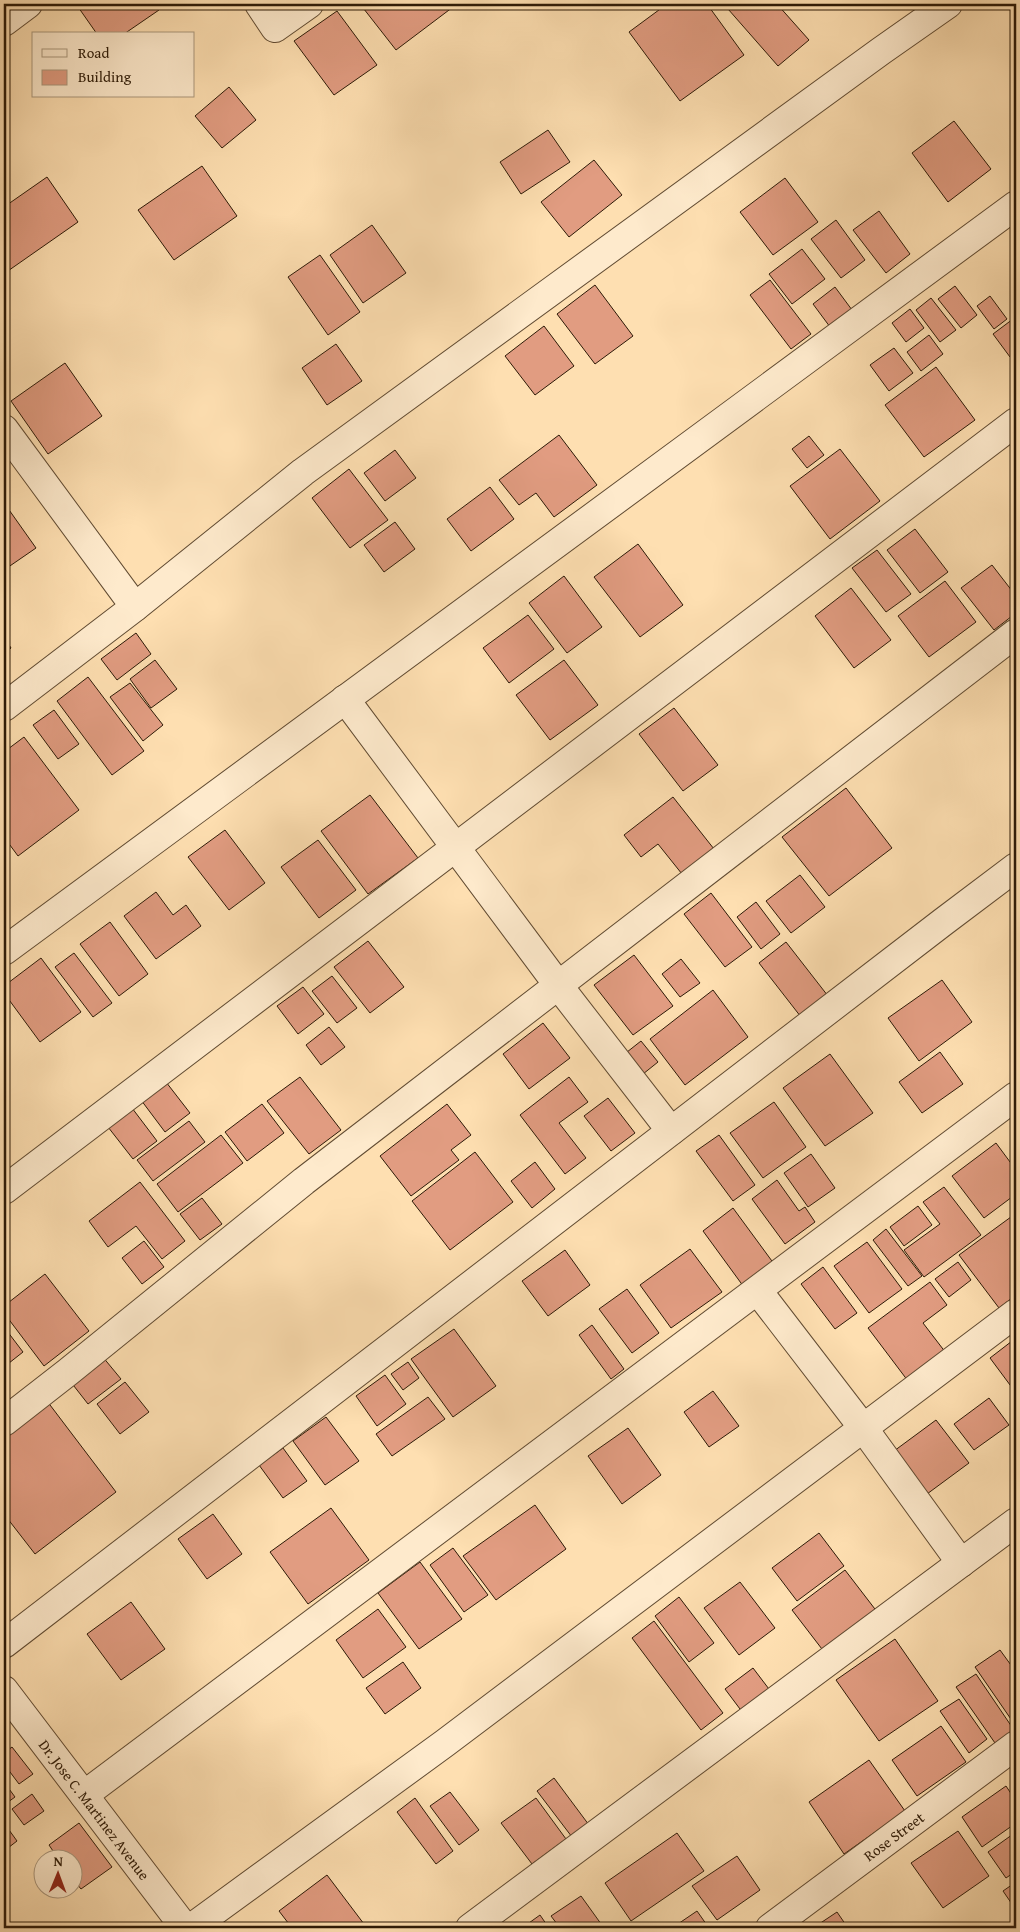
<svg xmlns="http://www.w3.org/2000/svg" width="1020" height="1932" viewBox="0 0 1020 1932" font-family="'Gentium Book Plus',serif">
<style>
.building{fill:#e19c81;stroke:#2d1a07}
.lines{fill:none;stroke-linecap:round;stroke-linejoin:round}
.minor-casing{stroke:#614b32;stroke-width:30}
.tertiary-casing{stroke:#614b32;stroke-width:30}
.minor{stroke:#feeacc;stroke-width:28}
.tertiary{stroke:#feeacc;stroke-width:28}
.labels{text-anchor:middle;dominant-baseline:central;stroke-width:4;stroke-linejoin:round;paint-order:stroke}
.street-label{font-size:15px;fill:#2d1a07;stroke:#feeacc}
</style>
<rect width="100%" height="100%" fill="#fedfb1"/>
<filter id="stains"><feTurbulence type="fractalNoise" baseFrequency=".004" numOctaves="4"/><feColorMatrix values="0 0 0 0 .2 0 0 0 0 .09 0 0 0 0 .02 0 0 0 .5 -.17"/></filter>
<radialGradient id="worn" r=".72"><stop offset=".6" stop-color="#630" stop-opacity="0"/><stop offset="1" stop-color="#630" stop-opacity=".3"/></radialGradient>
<!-- building -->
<path class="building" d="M76,4h79l4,6 -35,24h-27z
M360,4h97l-61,46z
M667,4h40l37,51 -64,46 -51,-69z
M734,4h43l32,36 -31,26 -50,-57z
M337,11l40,54 -43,30 -40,-54z
M229,87l27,33 -34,28 -27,-32z
M954,121l37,48 -43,33 -36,-49z
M548,130l22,32 -49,32 -21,-32z
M594,160l28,35 -53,42 -28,-35z
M202,166l35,50 -63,44 -36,-50z
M47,177l31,45 -73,51 -1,-66z
M785,178l33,44 -45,33 -33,-43z
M879,211l31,43 -24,19 -33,-43z
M836,220l29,40 -24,18 -30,-39z
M372,225l34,48 -43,30 -33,-48z
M802,249l23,30 -33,25 -23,-30z
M320,255l40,57 -32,23 -40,-58z
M770,280l41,54 -20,15 -41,-54z
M595,285l38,51 -38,28 -38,-50z
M955,286l22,29 -16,13 -23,-29z
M835,287l20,27 -22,17 -20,-27z
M990,296l17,23 -13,10 -17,-23z
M931,298l25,32 -16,12 -24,-32z
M910,309l14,19 -18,14 -14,-19z
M1013,319l3,4v30l-6,4 -17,-23z
M544,326l30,40 -39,29 -30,-39z
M929,335l14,19 -22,17 -14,-19z
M336,344l26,37 -35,24 -25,-37z
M894,348l19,25 -24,18 -19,-26z
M65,363l37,53 -54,38 -37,-53z
M936,367l39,53 -51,37 -39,-52z
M559,435l38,50 -43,32 -18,-24 -17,12 -20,-25z
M809,436l15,19 -17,13 -15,-19z
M840,449l40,52 -50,38 -40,-53z
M395,450l21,28 -31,23 -21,-28z
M349,469l39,51 -38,28 -38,-50z
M490,487l24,32 -43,32 -24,-32z
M7,507l29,41 -32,22v-61z
M395,522l20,27 -31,23 -20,-27z
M915,529l33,43 -28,21 -33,-43z
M638,544l45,61 -43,32 -46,-60z
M877,550l34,44 -25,18 -34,-44z
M992,565l24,31v17l-22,17 -33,-42z
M564,576l38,51 -35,26 -38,-50z
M945,581l31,41 -47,35 -31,-41z
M851,588l40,52 -37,28 -39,-52z
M528,615l26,34 -45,34 -26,-35z
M136,633l15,21 -34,26 -16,-21z
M4,637l7,11 -7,6z
M155,660l22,29 -26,19 -21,-29z
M564,660l34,45 -48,35 -34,-45z
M88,677l56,74 -32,24 -55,-74z
M130,683l33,42 -20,16 -33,-44z
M674,708l44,57 -35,26 -44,-57z
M54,710l25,34 -21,15 -25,-34z
M24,737l55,73 -61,46 -14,-19v-85z
M846,788l46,60 -63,48 -47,-59z
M370,795l48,63 -50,36 -47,-63z
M673,797l41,52 -32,25 -24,-30 -17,13 -17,-22z
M225,830l40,53 -36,27 -41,-53z
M318,840l38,50 -37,28 -38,-51z
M800,875l25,32 -34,26 -25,-32z
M156,892l17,23 13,-10 15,21 -45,33 -32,-43z
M711,893l41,54 -27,20 -41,-53z
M756,902l24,32 -19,15 -24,-32z
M110,922l38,52 -29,22 -39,-52z
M368,941l36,46 -34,26 -36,-46z
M786,942l42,54 -27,21 -42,-54z
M74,953l38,50 -19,14 -38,-50z
M634,955l39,51 -40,29 -39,-50z
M41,958l40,54 -41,30 -36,-49v-7z
M681,959l19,24 -20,14 -18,-23z
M332,976l25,32 -20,15 -25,-32z
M942,980l30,42 -53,39 -31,-43z
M303,987l21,27 -26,20 -21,-28z
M713,990l35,47 -63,48 -35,-46z
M543,1023l27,35 -41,31 -26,-35z
M329,1027l16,20 -24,18 -15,-20z
M641,1041l17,21 -20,16 -16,-22z
M940,1052l23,32 -41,29 -23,-31z
M830,1054l43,59 -48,33 -42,-58z
M300,1077l41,53 -32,24 -42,-53z
M569,1077l19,25 -29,21 27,35 -21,16 -45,-59z
M166,1082l24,31 -25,19 -24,-32z
M608,1098l27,35 -24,18 -27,-35z
M774,1102l32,45 -43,31 -33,-45z
M262,1104l22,29 -37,28 -22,-29z
M447,1104l24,31 -20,15 8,10 -48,36 -31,-40z
M132,1108l25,33 -24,18 -25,-32z
M189,1121l16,21 -52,39 -16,-21z
M221,1135l22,28 -65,49 -21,-28z
M719,1135l36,50 -22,16 -37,-50z
M996,1143l20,27v24l-32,24 -32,-42z
M475,1152l38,50 -63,48 -38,-49z
M811,1154l24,34 -27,19 -24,-34z
M535,1162l20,27 -23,19 -21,-27z
M777,1180l22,31 6,-4 10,15 -30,22 -33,-45z
M140,1182l45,59 -23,18 -26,-33 -28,21 -19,-26z
M944,1187l37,48 -57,42 -20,-27 36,-26 -17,-22z
M202,1198l20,26 -22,16 -20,-26z
M918,1206l14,19 -28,21 -14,-19z
M733,1208l47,64 -31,22 -46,-63z
M1015,1214l1,81 -17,13 -40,-53z
M886,1229l36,47 -14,10 -35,-46z
M144,1241l20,26 -22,17 -20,-26z
M867,1242l35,47 -33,24 -35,-47z
M690,1249l32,43 -51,36 -31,-43z
M565,1250l25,35 -42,31 -26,-35z
M958,1262l13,18 -22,17 -14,-18z
M823,1267l34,46 -22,16 -34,-45z
M45,1274l44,57 -45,35 -40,-53v-7z
M930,1282l17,23 -24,18 23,30 -38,28 -40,-53z
M627,1289l32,44 -27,20 -33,-44z
M592,1325l32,44 -13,10 -32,-44z
M4,1327l19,25 -19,15z
M454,1329l42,57 -43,31 -42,-58z
M1016,1338v55l-26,-35z
M102,1356l19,23 -33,25 -18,-23z
M408,1362l11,16 -16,12 -12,-16z
M385,1375l21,29 -29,22 -21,-30z
M125,1382l24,30 -29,22 -23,-30z
M713,1391l26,35 -30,21 -25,-35z
M428,1397l17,22 -53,37 -16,-22z
M989,1398l20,27 -35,25 -20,-26z
M47,1401l69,91 -81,62 -31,-40v-80z
M326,1417l33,44 -34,24 -32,-44z
M936,1420l33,43 -42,31 -33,-43z
M628,1428l33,47 -39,29 -34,-48z
M283,1448l24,33 -24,17 -24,-33z
M535,1505l31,44 -70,51 -33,-44z
M331,1508l38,52 -61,44 -38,-52z
M213,1514l29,40 -35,25 -29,-40z
M819,1533l25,33 -47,35 -25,-33z
M453,1548l35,47 -24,17 -34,-47z
M420,1562l42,57 -43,30 -41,-56z
M845,1570l33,43 -53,40 -33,-43z
M740,1582l35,46 -36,27 -35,-47z
M679,1597l35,46 -25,19 -34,-46z
M131,1602l34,47 -44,31 -34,-46z
M378,1609l28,38 -43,31 -27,-38z
M654,1621l69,92 -22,17 -69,-92z
M895,1639l43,62 -59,40 -43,-61z
M1000,1650l16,22 -1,53 -40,-58z
M403,1662l18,26 -36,26 -19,-26z
M753,1668l19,25 -29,20 -18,-24z
M976,1674l38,56 -19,13 -39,-56z
M959,1699l28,40 -18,14 -29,-42z
M941,1726l25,36 -49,34 -25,-36z
M12,1747l21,27 -14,10 -15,-20v-11z
M869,1760l36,51 -61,43 -35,-52z
M554,1778l35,47 -17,12 -35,-46z
M4,1782l11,15 -11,8z
M1006,1786l10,15v22l-34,24 -20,-30z
M450,1792l29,38 -20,15 -29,-39z
M32,1794l12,17 -20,14 -12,-16z
M415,1798l38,53 -17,13 -39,-52z
M536,1798l30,41 -34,25 -31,-41z
M4,1823l13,18 -13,10z
M79,1823l33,44 -31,22 -9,-11v-18h-13l-10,-15z
M958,1831l31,45 -46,32 -32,-45z
M1016,1832v39l-10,7 -18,-26z
M677,1833l27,38 -73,50 -26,-38z
M737,1856l23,34 -43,30 -25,-34z
M327,1875l40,53h-75l-13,-17z
M1016,1882v28l-13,-19z
M581,1896l23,32h-44l-9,-12z
M697,1911l12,17h-37z
M837,1912l11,16h-35z
M540,1915l9,13h-27z"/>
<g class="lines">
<defs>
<g id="minor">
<path d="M259,4l16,24 34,-24"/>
<path d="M4,22l24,-18"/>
<path d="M4,429l131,178"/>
<path d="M345,699l213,286 113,146"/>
<path d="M4,707l131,-100 168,-135 578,-421 67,-47"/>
<path d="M4,951l1012,-746"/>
<path d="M4,1190l1012,-768"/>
<path d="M758,1291l106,138 97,134"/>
<path d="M4,1422l64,-50 236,-191 712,-548"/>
<path d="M4,1644l939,-722 73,-55"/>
<path d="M84,1795l932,-699"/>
<path d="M191,1928l254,-185 571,-430"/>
<path d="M470,1928l546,-406"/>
<path id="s1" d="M770,1928l246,-183"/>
</g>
<g id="tertiary">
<path id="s2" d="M4,1690l181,238"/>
</g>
</defs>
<!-- minor casing -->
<use href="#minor" class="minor-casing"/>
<!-- tertiary casing -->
<use href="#tertiary" class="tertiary-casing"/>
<!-- minor -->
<use href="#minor" class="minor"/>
<!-- tertiary -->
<use href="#tertiary" class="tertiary"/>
</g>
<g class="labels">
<!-- street labels -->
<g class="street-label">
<text stroke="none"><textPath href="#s2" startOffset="150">Dr. Jose C. Martinez Avenue</textPath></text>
<text stroke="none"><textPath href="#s1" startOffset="154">Rose Street</textPath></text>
</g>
</g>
<!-- margin -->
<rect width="1020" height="1932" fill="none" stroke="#fedfb1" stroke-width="20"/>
<rect x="5" y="5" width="1010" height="1922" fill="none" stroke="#2d1a07" stroke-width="2.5"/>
<rect x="10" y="10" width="1000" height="1912" fill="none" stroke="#2d1a07"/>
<!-- legend -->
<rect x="32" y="32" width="162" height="65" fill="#feeacc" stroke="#aa977d"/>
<rect x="42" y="49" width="25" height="8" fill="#feeacc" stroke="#aa977d"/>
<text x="78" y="58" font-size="15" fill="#2d1a07">Road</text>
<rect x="42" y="70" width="25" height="15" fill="#e19c81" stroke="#aa977d"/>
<text x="78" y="82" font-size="15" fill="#2d1a07">Building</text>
<!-- north arrow -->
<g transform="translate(58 1874) rotate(1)"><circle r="24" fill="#feeacc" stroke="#aa977d"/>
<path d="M0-4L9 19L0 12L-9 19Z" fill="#8f2418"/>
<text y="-8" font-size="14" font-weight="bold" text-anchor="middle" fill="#2d1a07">N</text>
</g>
<rect width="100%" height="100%" filter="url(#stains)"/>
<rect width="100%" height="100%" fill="url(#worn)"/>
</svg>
